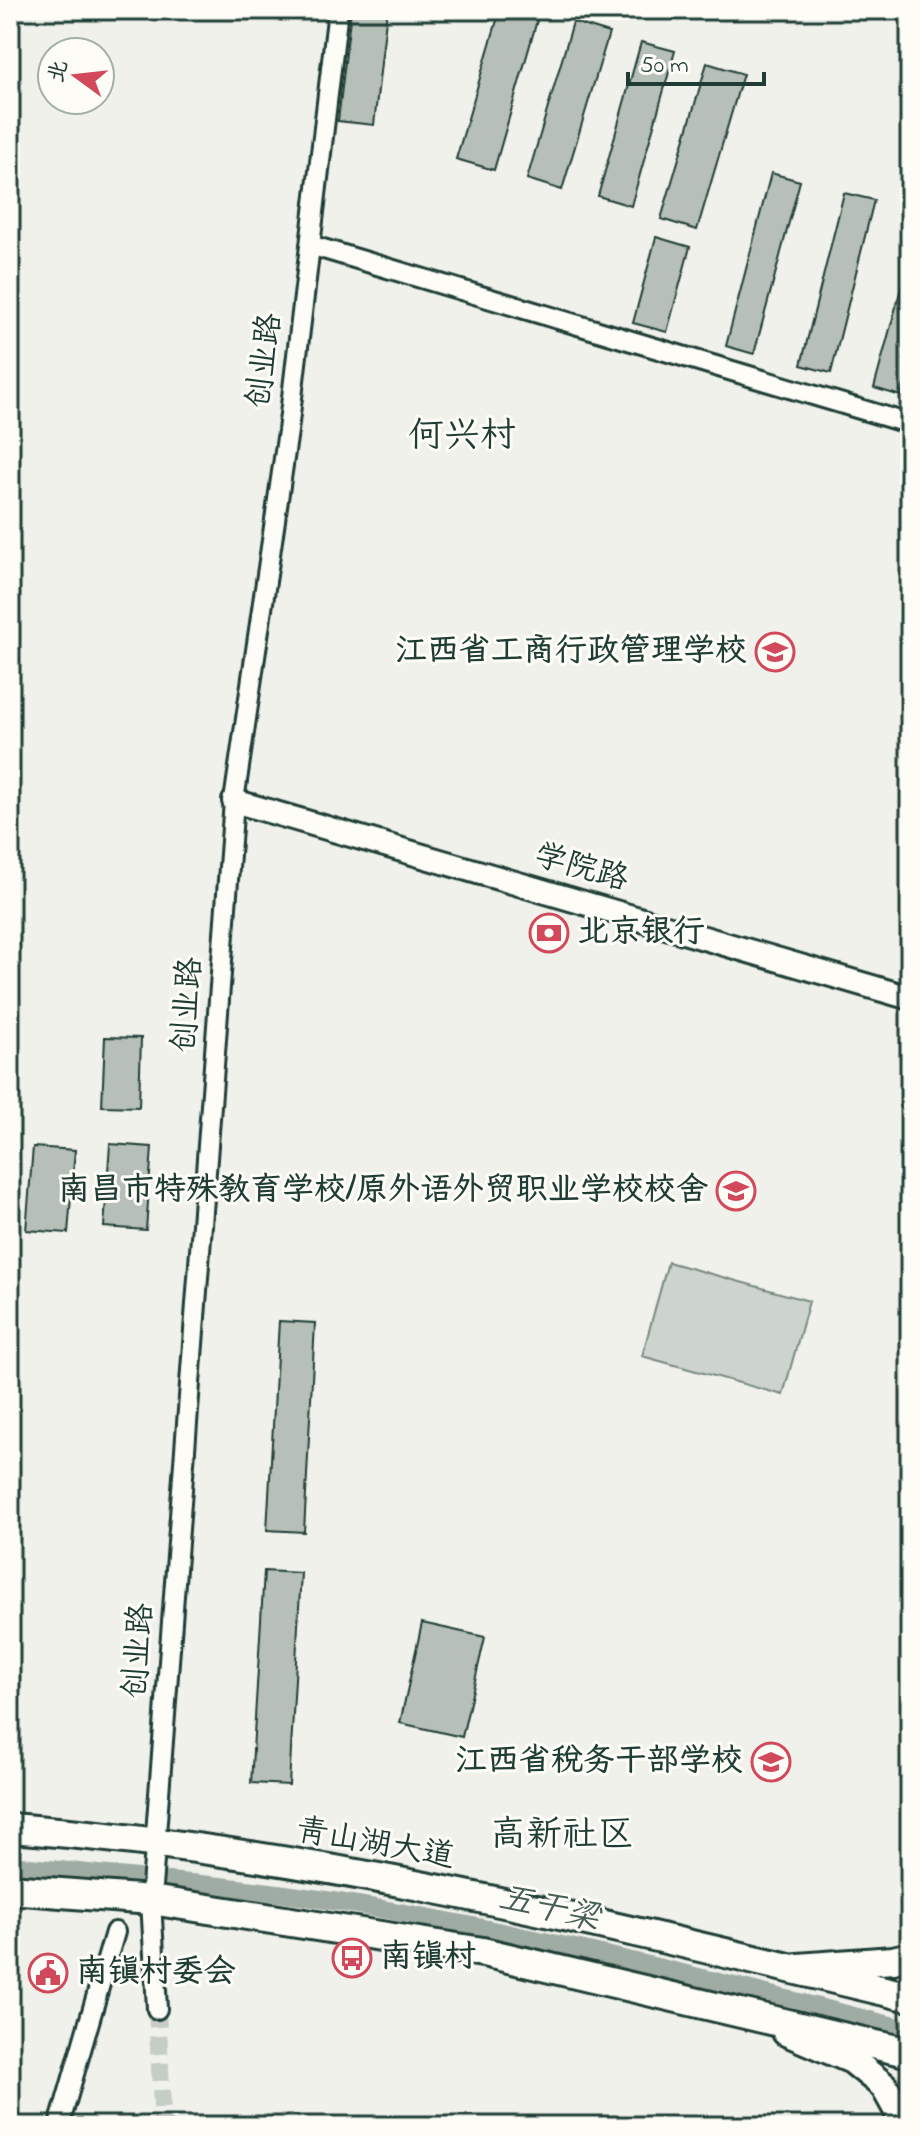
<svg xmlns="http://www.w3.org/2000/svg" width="920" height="2136" viewBox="0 0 920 2136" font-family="'Indie Flower','LXGW WenKai TC',sans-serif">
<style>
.green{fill:#cdd3cd;stroke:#768880;stroke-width:2}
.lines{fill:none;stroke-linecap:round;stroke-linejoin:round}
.canal{stroke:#9faca4;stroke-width:18}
.building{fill:#b6bfb8;stroke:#1f3d34;stroke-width:2}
.minor-tunnel{stroke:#c6cdc6;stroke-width:18;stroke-dasharray:18 9;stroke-linecap:butt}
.minor-casing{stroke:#1f3d34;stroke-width:24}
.tertiary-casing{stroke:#1f3d34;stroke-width:28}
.secondary-casing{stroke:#1f3d34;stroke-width:32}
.primary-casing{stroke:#1f3d34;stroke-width:34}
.minor{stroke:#fdfcf7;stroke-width:18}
.tertiary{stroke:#fdfcf7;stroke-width:22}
.secondary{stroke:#fdfcf7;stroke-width:26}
.primary{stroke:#fdfcf7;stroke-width:28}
.labels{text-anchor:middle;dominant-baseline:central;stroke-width:6;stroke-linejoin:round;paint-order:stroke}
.street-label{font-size:32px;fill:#1f3d34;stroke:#fdfcf7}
.poi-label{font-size:32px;font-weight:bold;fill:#1f3d34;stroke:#fdfcf7;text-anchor:end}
.water-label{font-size:34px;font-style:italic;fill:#455e56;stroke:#fdfcf7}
.quarter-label{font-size:36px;fill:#1f3d34;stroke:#fdfcf7}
</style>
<rect width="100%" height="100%" fill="#f0f1eb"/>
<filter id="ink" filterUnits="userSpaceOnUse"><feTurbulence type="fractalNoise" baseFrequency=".0125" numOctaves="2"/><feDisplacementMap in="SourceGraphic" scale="16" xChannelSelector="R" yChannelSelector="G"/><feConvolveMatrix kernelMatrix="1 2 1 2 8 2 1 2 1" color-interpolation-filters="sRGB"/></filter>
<g filter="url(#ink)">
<!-- green -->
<path class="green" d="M668,1262l141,39 -26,94 -141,-39z"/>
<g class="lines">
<!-- canal -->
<path class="canal" d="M10,1865l128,13
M168,1881c251,21 498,88 742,149"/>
</g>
<!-- building -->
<path class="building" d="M351,10h36l-13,115 -36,-4z
M500,10h40l-46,160 -38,-11z
M573,22l36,11 -47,157 -35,-11z
M641,42l34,9 -44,155 -33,-10z
M707,63l36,11 -46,156 -36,-11z
M771,173l29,8 -46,173 -28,-8z
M844,193l30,7 -43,173 -30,-8z
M656,237l34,10 -23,85 -34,-9z
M910,255v107l-9,34 -27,-8z
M105,1037l36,1 -2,69 -37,-1z
M110,1144l42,3 -6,83 -42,-3z
M33,1147l42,3 -7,83 -42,-3z
M279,1321l36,2 -11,209 -37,-2z
M264,1571l37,2 -12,212 -38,-2z
M422,1623l63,14 -23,100 -62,-14z"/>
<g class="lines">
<!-- minor-tunnel -->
<path class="minor-tunnel" d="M157,2009l6,117"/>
<defs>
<path id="minor" d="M310,245l600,179
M157,2009l-6,-109 83,-1099 54,-370 50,-421
M59,2126l56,-194"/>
<path id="tertiary" d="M234,801l676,197"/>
<path id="secondary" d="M798,1967l95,-7 17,-4
M786,2032l66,28 32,26 22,40"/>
<path id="primary" d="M10,1828c302,22 606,99 900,169
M10,1889l141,11 332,52 427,101"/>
</defs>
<!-- minor casing -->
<use href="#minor" class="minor-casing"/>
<!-- tertiary casing -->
<use href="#tertiary" class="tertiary-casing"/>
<!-- secondary casing -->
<use href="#secondary" class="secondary-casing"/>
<!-- primary casing -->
<use href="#primary" class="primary-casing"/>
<!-- minor -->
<use href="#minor" class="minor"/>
<!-- tertiary -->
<use href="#tertiary" class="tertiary"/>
<!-- secondary -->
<use href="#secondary" class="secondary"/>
<!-- primary -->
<use href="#primary" class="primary"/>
</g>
</g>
<!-- icons -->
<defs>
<symbol id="university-ring" viewBox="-11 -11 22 22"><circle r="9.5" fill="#fdfcf7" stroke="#d1495b" stroke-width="1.5"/><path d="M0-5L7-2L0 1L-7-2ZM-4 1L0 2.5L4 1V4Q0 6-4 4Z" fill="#d1495b"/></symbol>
<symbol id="bank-ring" viewBox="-11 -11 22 22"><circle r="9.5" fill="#fdfcf7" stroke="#d1495b" stroke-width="1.5"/><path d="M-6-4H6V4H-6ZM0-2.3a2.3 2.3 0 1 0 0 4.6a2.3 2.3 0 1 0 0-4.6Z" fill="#d1495b"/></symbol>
<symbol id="school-ring" viewBox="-11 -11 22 22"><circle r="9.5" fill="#fdfcf7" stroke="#d1495b" stroke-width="1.5"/><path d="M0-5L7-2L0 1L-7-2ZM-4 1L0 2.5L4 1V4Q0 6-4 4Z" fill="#d1495b"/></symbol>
<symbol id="bus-ring" viewBox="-11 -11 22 22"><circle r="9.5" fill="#fdfcf7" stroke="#d1495b" stroke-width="1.5"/><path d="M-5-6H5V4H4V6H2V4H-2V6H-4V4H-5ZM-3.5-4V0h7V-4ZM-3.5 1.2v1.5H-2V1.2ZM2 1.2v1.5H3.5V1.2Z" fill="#d1495b"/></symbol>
<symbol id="civic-ring" viewBox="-11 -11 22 22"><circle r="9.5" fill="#fdfcf7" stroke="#d1495b" stroke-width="1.5"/><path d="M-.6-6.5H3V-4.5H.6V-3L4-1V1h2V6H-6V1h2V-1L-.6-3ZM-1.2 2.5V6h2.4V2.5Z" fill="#d1495b"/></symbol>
</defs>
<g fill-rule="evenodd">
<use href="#university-ring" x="753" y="630" width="44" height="44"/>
<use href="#bank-ring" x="527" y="911" width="44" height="44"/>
<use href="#school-ring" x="714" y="1169" width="44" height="44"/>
<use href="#university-ring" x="749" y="1740" width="44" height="44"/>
<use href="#bus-ring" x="330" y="1936" width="44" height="44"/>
<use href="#civic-ring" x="26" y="1951" width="44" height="44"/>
</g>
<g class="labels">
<!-- street labels -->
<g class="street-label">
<text transform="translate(266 361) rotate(-83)">创业路</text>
<text transform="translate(581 869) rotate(16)">学院路</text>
<text transform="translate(189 1005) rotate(-86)">创业路</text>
<text transform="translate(140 1651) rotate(-86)">创业路</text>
<text transform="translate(375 1845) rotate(10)">青山湖大道</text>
</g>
<!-- poi labels -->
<g class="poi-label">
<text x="747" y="652">江西省工商行政管理学校</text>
<text x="577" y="933" text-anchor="start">北京银行</text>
<text x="708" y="1191">南昌市特殊教育学校/原外语外贸职业学校校舍</text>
<text x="743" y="1762">江西省税务干部学校</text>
<text x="380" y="1958" text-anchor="start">南镇村</text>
<text x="76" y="1973" text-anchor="start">南镇村委会</text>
</g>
<!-- water labels -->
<g class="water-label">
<text transform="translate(549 1910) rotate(13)">五干梁</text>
</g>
<!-- quarter labels -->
<g class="quarter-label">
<text x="462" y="437">何兴村</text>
<text x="562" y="1836">高新社区</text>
</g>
</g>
<!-- margin -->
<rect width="920" height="2136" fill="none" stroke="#fdfcf7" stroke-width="40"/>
<rect x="20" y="20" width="880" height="2096" fill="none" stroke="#1f3d34" stroke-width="3" filter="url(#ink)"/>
<!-- north arrow -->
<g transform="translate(76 76) rotate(285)"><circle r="38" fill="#fdfcf7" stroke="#a4b0a9" stroke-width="2"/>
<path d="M0-6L14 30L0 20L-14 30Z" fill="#d1495b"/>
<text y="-12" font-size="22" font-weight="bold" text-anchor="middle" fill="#1f3d34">北</text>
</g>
<!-- scale -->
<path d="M628 72v12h136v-12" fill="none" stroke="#1f3d34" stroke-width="4"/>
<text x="640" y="72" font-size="24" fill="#1f3d34" stroke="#fdfcf7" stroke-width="6" paint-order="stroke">50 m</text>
</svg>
